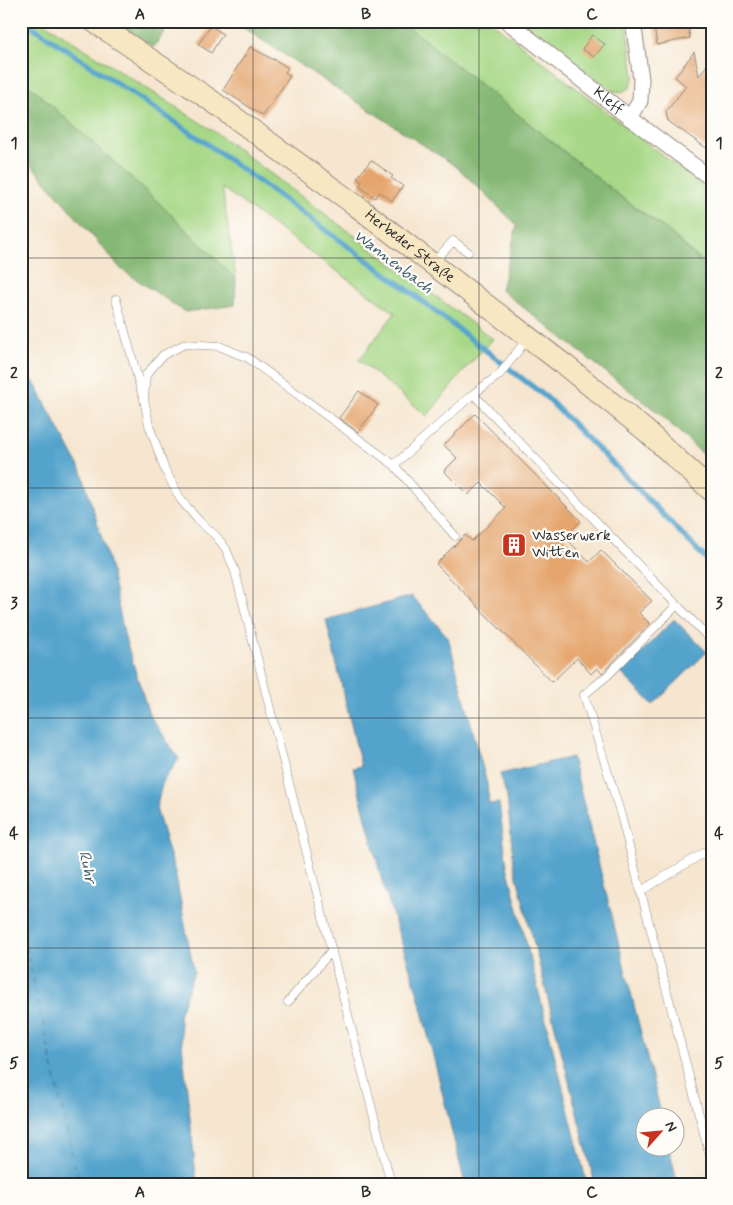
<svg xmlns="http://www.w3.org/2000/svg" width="733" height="1205" viewBox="0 0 733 1205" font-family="Mynerve,sans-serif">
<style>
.green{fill:#a7d887;stroke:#698259}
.forest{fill:#85b874;stroke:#587250}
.water{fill:#52a3cc;stroke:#3e677c}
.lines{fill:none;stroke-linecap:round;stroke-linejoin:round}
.stream{stroke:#52a3cc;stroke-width:5.5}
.ferry{stroke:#3b5b6b;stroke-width:1;stroke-dasharray:6 5;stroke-linecap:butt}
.building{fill:#e5a56d}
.service-casing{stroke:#90887e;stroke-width:9}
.minor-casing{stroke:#90887e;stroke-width:17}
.secondary-casing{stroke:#90887e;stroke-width:23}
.service{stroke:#fff;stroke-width:8}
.minor{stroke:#fff;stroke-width:15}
.secondary{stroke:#f8e7c3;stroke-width:21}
.grid{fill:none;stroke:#2b2b2b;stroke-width:1;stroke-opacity:0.55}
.labels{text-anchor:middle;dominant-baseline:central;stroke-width:4.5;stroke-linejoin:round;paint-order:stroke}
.street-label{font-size:15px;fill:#2b2b2b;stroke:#fdfcf7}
.poi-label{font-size:15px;fill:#2b2b2b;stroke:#fdfcf7;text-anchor:start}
.water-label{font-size:16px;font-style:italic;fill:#3b5b6b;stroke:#fdfcf7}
.neatline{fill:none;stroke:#2b2b2b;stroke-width:2}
.grid-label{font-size:16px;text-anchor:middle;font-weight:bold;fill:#2b2b2b}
</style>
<rect width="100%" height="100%" fill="#fdfcf7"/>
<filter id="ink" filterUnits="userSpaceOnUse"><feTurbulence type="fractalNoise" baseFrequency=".02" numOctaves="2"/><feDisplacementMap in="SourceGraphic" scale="10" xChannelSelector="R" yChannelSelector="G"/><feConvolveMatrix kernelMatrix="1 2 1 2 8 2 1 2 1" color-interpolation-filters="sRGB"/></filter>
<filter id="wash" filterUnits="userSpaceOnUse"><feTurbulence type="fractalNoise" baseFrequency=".0096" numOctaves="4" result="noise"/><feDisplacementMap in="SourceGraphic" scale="20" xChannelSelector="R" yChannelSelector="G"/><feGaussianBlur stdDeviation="1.12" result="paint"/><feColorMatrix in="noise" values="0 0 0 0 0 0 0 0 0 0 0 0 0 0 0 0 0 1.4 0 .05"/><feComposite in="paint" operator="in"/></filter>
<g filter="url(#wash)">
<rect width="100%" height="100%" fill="#f6e6d0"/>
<!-- green -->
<path class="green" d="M21,21h20l171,109 281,209 -27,29 -39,48 -68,-56 36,-47 -173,-125 14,91 -79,-78 -136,-123z
M401,21h89l222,173v55l-9,13 -35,-31 -52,-38z
M518,21h108l8,55 -4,12 -9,4 -8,-1z"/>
<!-- forest -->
<path class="forest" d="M112,21h59l-17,26z
M233,21h168l215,172 52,38 44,41v191l-51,-48 -160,-125 16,-65 -60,-58z
M21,78l136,123 79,78 -1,26 -50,7 -64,-43 -100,-116z"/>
<!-- water -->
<path class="water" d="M21,358l61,114 27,90 16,76 24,76 30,45 -16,22 -7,27 19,64 19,100 -15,43 18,169h-176z
M412,596l36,41 39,147 2,20 10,-1 8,63 80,318h-122l-48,-193 -35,-110 -29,-113 8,-2 -35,-146z
M674,619l33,33 -54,53 -32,-32z
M572,757l90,360 -16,1v30h23l9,36h-83l-81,-319 -7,-68 -7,-23z"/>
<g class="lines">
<!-- stream -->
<path class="stream" d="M24,21l179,120 201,146 142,110 92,92 74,76"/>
<!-- ferry -->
<path class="ferry" d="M21,925l58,259"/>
</g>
<g id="blocks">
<!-- building -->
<path class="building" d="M653,21h34l3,17 -33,7z
M211,26l12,8 -12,19 -13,-9z
M592,35l13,9 -11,13 -12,-8z
M250,47l24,13v-1l14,9 -3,4 5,4 -27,40 -40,-26z
M694,52l5,24 13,-18v94l-44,-31 -2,-9 20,-26 -11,-9z
M371,160l22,16 -2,2 12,8 -11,15 -12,-9 -5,6 -16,-12 3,-4 -5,-4z
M359,391l19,14 -20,27 -19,-14z
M475,414l106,107 -16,16 24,25 12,-12 51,51 -13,12 11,11 -48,49 -5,-5 -6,6 -14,-16 -25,24 -116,-118 29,-29 7,6 34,-33 -25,-25 -13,12 -24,-24 13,-13 -13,-13z"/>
</g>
</g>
<g filter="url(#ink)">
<use href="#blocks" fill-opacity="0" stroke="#90887e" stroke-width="1"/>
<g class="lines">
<defs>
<path id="service" d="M434,262l19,-21 15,11
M116,299l26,95
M473,394l204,211 -69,70 -24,20 36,117 92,352
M394,465l61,71
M677,605l35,36
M641,891l71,-43
M288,1002l44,-52
M391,1184l-156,-613 -9,-22 -10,-13 -17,-15 -18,-21 -16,-30 -16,-45 -5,-26 2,-24 17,-20 22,-11 34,2 29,12 146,107 79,-71 26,-19 29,-37"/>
<g id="minor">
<path id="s1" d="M507,21l123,97 82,61"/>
<path d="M630,118l10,-17 1,-22 -8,-58"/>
</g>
<g id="secondary">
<path id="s2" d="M93,21l116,78 145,105 212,162 79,64 67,61"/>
</g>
</defs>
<!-- service casing -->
<use href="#service" class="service-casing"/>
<!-- minor casing -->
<use href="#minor" class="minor-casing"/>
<!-- secondary casing -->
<use href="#secondary" class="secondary-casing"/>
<!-- service -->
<use href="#service" class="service"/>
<!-- minor -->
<use href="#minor" class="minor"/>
<!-- secondary -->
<use href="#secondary" class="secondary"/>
</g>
</g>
<!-- grid -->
<path class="grid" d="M253,21v1163M479,21v1163M21,258h691M21,488h691M21,718h691M21,948h691"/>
<!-- icons -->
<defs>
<symbol id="building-square" viewBox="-11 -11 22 22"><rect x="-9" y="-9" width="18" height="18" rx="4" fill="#c8321e" stroke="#fdfcf7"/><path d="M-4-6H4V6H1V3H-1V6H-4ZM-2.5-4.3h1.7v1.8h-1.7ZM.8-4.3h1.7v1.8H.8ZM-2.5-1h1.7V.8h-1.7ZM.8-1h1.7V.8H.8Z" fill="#fff"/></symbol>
</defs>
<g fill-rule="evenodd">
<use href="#building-square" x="500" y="531" width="28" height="28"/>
</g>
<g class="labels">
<!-- street labels -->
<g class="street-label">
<text stroke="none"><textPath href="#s1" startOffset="129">Kleff</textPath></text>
<text stroke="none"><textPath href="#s2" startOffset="389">Herbeder Straße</textPath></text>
</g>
<!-- poi labels -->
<g class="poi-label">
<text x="532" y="536">Wasserwerk<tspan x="532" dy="17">Witten</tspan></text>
</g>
<!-- water labels -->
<g class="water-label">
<text transform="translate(393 262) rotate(37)">Wannenbach</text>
<text transform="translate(87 867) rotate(78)">Ruhr</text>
</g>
</g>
<!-- margin -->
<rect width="733" height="1205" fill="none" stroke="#fdfcf7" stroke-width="55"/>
<!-- north arrow -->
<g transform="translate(660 1132) rotate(63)"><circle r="24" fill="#fdfcf7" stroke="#a9a8a5"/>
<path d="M0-4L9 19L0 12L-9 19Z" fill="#c8321e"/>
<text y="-8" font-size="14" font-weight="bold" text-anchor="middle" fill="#2b2b2b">N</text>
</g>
<rect x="28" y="28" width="678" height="1150" class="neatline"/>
<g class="grid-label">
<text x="140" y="19">A</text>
<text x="366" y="19">B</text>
<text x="592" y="19">C</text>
<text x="14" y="148">1</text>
<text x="719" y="148">1</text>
<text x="14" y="378">2</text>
<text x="719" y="378">2</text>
<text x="14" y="608">3</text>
<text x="719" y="608">3</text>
<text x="14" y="838">4</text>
<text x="719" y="838">4</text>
<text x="14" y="1068">5</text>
<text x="719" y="1068">5</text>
<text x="140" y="1197">A</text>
<text x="366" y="1197">B</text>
<text x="592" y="1197">C</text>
</g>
</svg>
